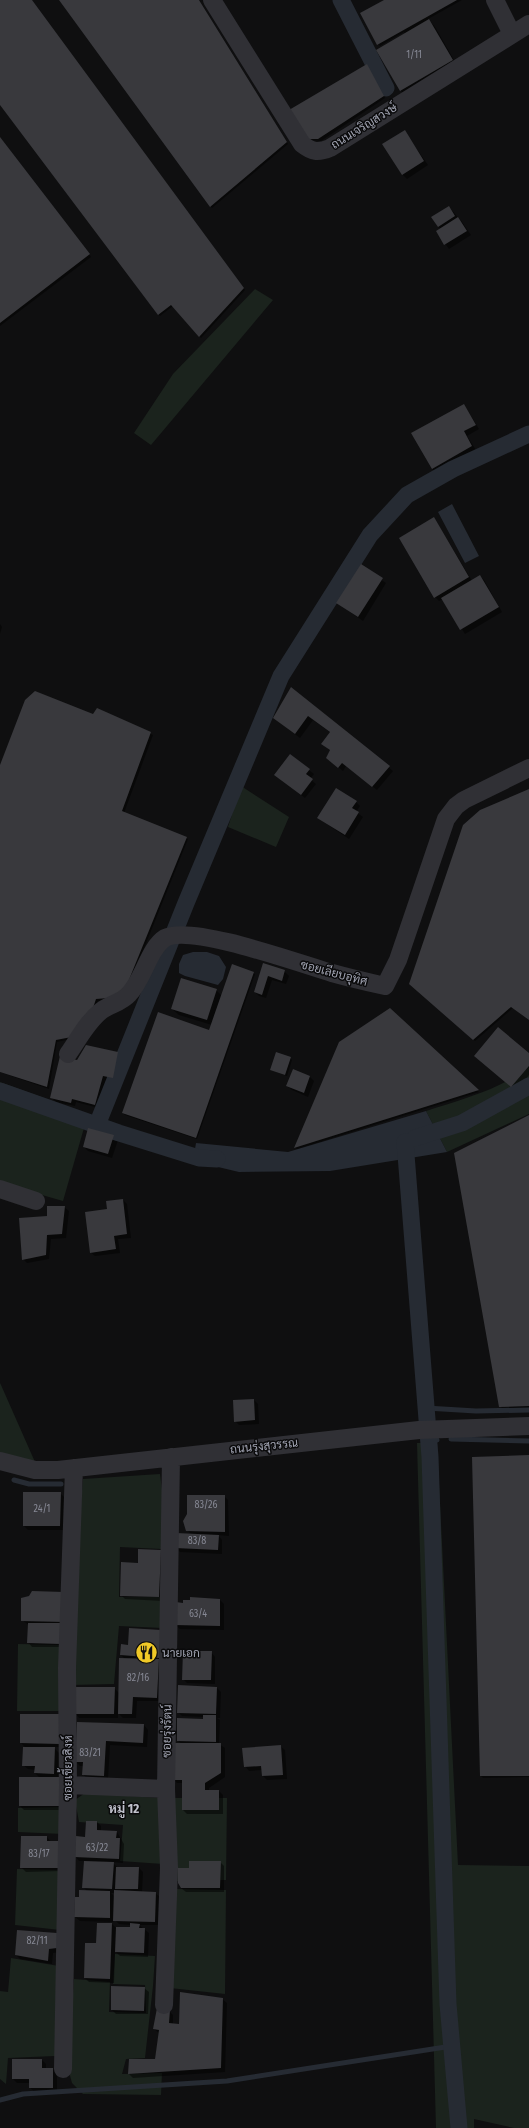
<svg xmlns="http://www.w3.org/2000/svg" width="529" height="2128" viewBox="0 0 529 2128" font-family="'Fira Sans Condensed',Sarabun,sans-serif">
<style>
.green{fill:#1b231d}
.water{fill:#262b33}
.shadow{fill:#0007;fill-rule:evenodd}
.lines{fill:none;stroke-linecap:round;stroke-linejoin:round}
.stream{stroke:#262b33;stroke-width:5}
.canal{stroke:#262b33;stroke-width:17}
.building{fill:#39393d}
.minor{stroke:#303035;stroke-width:18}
.labels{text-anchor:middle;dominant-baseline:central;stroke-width:3;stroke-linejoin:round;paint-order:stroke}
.number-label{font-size:10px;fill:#868894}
.street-label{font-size:12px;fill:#a0a3b1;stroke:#0a0a0b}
.poi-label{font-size:12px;fill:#a0a3b1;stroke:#0a0a0b;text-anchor:start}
.neighbourhood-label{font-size:13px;font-weight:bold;fill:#c1c2cd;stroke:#0a0a0b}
</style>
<rect width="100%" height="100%" fill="#0f0f10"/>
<!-- green -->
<path class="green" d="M255,289l18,11 -122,145 -17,-12 39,-59z
M241,786l48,31 -13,30 -48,-20z
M529,1067v47l-82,38 -21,-41c36,-12 73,-21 103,-44z
M0,1082l88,32 -25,87 -63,-18z
M0,1383l1,2 34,77 -35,-8z
M417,1443h20l21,422 71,1v262h-15l-40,-9v9h-38z
M160,1474l4,31 -3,44 -41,-2 -1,50h42l1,31 -43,-2 -5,58 -42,1 3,-112 8,-94z
M18,1644l47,1 -1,66h-47z
M85,1793l73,5 5,66 -43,-3 3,-36 -44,-3 -4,-22z
M173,1798h54l-1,82 -53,1z
M63,1807v27l-45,-2v-24z
M17,1869l45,1 -2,60 -45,-5z
M174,1889l52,1 -1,104 -55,-6z
M115,1954l40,2 -2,30 -8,72 -19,1 -4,15 40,-1 -1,22 -78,-1 -11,-11 -4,-15 6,-89 36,3 -1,30 37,1 -1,-28 -32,-1z
M11,1958l48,8 -4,90 -47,2 -2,26 -6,-5v-88l8,1z"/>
<!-- water -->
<path class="water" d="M452,504l27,52 -14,7 -27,-51z
M193,952h14l12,4 7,11 -3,12 -5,6 -33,-9 -6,-3v-9l4,-9z
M426,1111l21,41 -117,19 -91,1 -46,-11 3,-18 92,9z"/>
<!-- shadow -->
<path class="shadow" d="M0,0h31l214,290 -44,48 -28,-32 -13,10 -2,-2 -158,-211z
M60,0h139l89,144 -76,64z
M386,0h76l-34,19 7,8 23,40 -51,30 -6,-6 -24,-41 28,-16 -1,-2 -24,14 -2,-2z
M367,65l18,33 -64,43 -10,-1 -2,-2z
M404,131l24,34 -21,14 -4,-4z
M0,138l91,119 -91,69z
M449,207l13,15 9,13 -22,14 -12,-17 4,-3 -3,-2z
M464,405l15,24 -12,7 9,14 -40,23 -4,-4z
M434,518l38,63 8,-5 4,4 18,32 -37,22 -22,-35 -4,2 -4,-4z
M361,566l25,17 -23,38 -26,-18z
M0,624l2,3 -2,7z
M292,688l101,83 -16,19 -31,-24 -3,5 -13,-11 1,-9 -9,-7 9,-11 -18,-13 -13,18 -21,-16z
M97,709l56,26 -29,78 64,26 -64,159 -26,3 -6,17 -13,19 -22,5 -8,47 -49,-17v-304l94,-53z
M290,756l24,18 -4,5 6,5 -11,14 -30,-23z
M529,790v230l-16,-12 -38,33 -65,-58z
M356,802l4,4 -4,6 7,5 -14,22 -31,-21z
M263,965l21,6 5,5 -3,8 -14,-4 -6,18 -7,-2 -4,-4z
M253,973l2,1 -58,165 -72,-24 -2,-2 87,-82 2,-6 -33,-10 -7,-6 44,-19 6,6z
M390,1009l89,83 -182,57 -2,-1 44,-105z
M86,1046l32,7 4,4 -5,24 -10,-1 -8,28 -23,-6 -1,4 -19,-4 -4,-4z
M529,1054v21l-13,16 -37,-31z
M290,1058l2,2 -5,16 -16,-6z
M294,1071l16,6 4,4 -6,16 -16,-7 -5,-4z
M529,1116v292h-27l-2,-2z
M113,1136l5,4 -6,18 -24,-7 -4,-4z
M123,1200l4,4 4,34 -13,1 2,14 -25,3 -5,-4 18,-42z
M64,1207l5,4 -3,27 -15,1 -2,20 -22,4 -4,-4 25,-42z
M254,1400l4,4 1,20 -20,1 -4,-4z
M529,1456v321l-46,1 -2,-2z
M60,1493l4,4v33h-36l-4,-4z
M224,1496l4,4 1,36 -11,-1 4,5v14l-42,-2 -4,-4 15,-14 -4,-4z
M160,1551l3,50 -38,-2 -4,-4 18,-31z
M64,1593l1,54h-33l-4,-5 1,-17 -7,-5 8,-23z
M220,1600l4,4v26l-44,-1 -5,-4 8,-21z
M160,1631l1,70h-24l-1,17h-13l-5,-5v5h-39l-4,-5 39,-25 5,5 6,-34 -4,-4 1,-10 7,1z
M211,1652l4,5v27l-28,-1 -4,-4z
M179,1686l38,2 4,4 -1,26h-3l3,2 -1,24 6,4v29l-16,11v3h10l4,4v19h-36l-4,-4v-27h-6l-4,-4 9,-35 -4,-3 26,-21v-3l-22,-1 -4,-4z
M21,1715l42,32h-10l6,6 -1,24 5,33h-39l-4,-4v-28h20l-5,-5v-3l-7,-1 -5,-4 3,-17 -5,-5z
M78,1723l66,2 4,5 -1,17 -37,-2 -2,34h-21l-4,-5 1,-8h-4l-4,-4z
M280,1746l5,4 2,29 -20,1 -4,-4 -1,-6 -13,1 -4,-5z
M97,1822l4,4v6h16l7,12 -1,19 -11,-1 6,6h21l4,4 -1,20 13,1 5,4 -1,28h-20l10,8 -1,24 -28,-1 -5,-5 -1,32 -25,-1 -4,-4 12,-34 15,-20 5,5 13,-1 1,-3 -12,-1 -5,-5 -1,3 -33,-1 -5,-4 5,-19 7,-7 -4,-4 2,-26h-6l-4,-5zM111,1893h4v4z
M47,1837l4,5 11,29 -36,1 -5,-5z
M220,1862l4,4v26h-38l-5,-4 9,-19z
M57,1934l4,18 -8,1 -1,11 -32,-5 -4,-4z
M144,1988l5,4 -1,22h-32l-4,-4z
M222,1999l5,4 -2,69 -92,6 -4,-4 26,-14 4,-27 -5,-4 15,-18 4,4v10h7z
M13,2060h29l4,4v5h7l4,5v18h-22l-5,-4v-5h-13l-4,-4z"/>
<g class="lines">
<!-- stream -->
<path class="stream" d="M426,1408l50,3 53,-1
M451,1439l78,2
M428,1441l9,-1
M14,1480l15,4h32
M0,2100l23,-6 204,-13 225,-35"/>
<!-- canal -->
<path class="canal" d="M341,0l45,88
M0,1091l119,42 80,25 18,1
M97,1125l89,-222 95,-227 89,-141 37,-40 46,-26 76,-35
M415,1138l47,-15 67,-37
M405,1142l25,315 18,547 11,124"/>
</g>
<!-- building -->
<path class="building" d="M0,0h32l212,288 -45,49 -28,-32 -13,10 -158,-210z
M59,0h140l88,142 -77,65z
M384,0h73l-80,45 -17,-32z
M429,19l24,41 -53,31 -24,-41z
M367,64l17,32 -66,43h-10l-19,-29z
M405,130l19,31 -22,14 -20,-31z
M0,137l90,117 -90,69z
M449,206l6,10 -17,11 -7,-10z
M458,217l9,14 -23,14 -8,-14z
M464,404l12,21 -12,6 8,15 -40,23 -21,-36z
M434,517l35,60 -35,21 -35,-60z
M361,564l22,14 -25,39 -22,-14z
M480,575l19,32 -39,23 -19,-32z
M291,687l99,79 -18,21 -30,-24 -4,5 -12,-10 4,-8 -9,-6 9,-12 -22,-16 -13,18 -22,-16z
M35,691l58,23 4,-6 54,24 -29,79 65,26 -65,160 -26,2 -6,18 -13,19 -21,4 -9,47 -47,-15v-307l25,-65z
M290,754l20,15 -4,5 7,5 -12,16 -27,-20z
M336,788l21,13 -5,7 7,4 -14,23 -28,-17z
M529,789v231l-18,-13 -38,33 -64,-56 54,-159 17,-15z
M263,963l22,7 -3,11 -14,-5 -6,19 -8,-3z
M232,964l22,8 -58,166 -74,-25 36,-101 51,18z
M181,978l36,11 -10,31 -36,-11z
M390,1008l89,82 -185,58 45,-106z
M498,1027l31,26v13l-18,21 -37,-31z
M86,1045l32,7 -5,26 -10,-2 -8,29 -23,-6 -1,4 -21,-5 10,-42 17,4z
M276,1052l15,5 -6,18 -15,-5z
M293,1069l17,7 -6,17 -18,-7z
M529,1115v291l-30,1 -45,-254z
M88,1128l26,7 -6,19 -25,-7z
M123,1199l4,35 -13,2 2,13 -26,4 -5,-41 22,-3 -1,-8z
M47,1206h18l-3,28 -15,1 -1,20 -24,5 -3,-42 28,-2z
M254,1399l1,21 -21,2 -1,-22z
M529,1455v321h-49l-8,-319z
M23,1492h38l-1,34h-37z
M187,1495h38v37l-39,-1 -3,-10 4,-7z
M176,1533l43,2 -1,15 -43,-2z
M138,1549l23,1 -2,47 -39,-1 1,-34 17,1z
M32,1591l32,1v30l-43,-1v-23l8,-2z
M190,1597l30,2v27l-46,-1 2,-23 7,1v-3h7z
M28,1623h34l-1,21 -34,-1z
M129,1628l32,2 -2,28 -39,-3 1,-11 7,1z
M183,1651h29l-1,29h-29z
M119,1658l40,1 -2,39 -24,-1 -1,17h-14z
M178,1685l39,2 -1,27 -39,-1z
M74,1687h41l-1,27h-40z
M20,1714h40l-1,30 -39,-1z
M203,1715h13v27l-39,-1v-23l26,1z
M77,1722l67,2 -1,19 -37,-2 -2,35 -22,-1 1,-13h-8z
M172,1743h49v30l-16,10v7h14v20h-37v-30h-10z
M281,1745l2,30 -21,1 -1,-10 -17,1 -2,-19z
M23,1747h32l-1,27 -20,-1 1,-7h-13z
M19,1777h40v29h-40z
M86,1821h11v9l20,1 -1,7h4l-1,21 -45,-2 2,-21 9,1z
M21,1836h26v5h11v27h-38z
M84,1861l30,1 -2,27 -30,-1z
M189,1861h32l-1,27h-39l-3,-5v-15h11z
M116,1867h23l-1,22h-23z
M79,1890l31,1v27l-36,-1 1,-20h4z
M114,1890l42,2 -1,30 -42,-1z
M97,1923h15l-2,56 -26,-1 1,-35h11z
M130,1923l10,1 -1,4h6l-1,25 -29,-1 1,-25h14z
M17,1930l40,3v15l-8,1 -1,12 -33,-6z
M111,1986l34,1 -1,24 -33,-1z
M180,1992l43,6 -2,70 -93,6 1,-15h26l4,-29 -6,-1 4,-21 13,2 -1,13 10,1z
M12,2059h30v9h11v20h-24v-9h-17z"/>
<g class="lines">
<!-- minor -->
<path class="minor" d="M212,0l90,144c10,8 16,9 28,4l199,-124
M495,0l17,34
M68,1054c10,-14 19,-32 33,-43 9,-7 20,-8 28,-17 14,-14 20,-46 36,-56 26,-14 136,26 167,35 18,5 35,9 53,13l13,-26 48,-141 10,-13 8,-6 65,-32
M0,1189l36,12
M0,1461l35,9h23l361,-40 110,-4
M68,1785l98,4
M164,2005l5,-137 -3,-79 5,-332
M63,2069l5,-284 -1,-117 7,-200"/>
</g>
<!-- icons -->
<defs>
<symbol id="restaurant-disc" viewBox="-11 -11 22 22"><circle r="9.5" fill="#f0c927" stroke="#0a0a0b"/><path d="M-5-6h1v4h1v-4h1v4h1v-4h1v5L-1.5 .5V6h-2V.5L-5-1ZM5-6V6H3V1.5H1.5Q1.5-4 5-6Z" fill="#111"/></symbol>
</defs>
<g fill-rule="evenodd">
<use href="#restaurant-disc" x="134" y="1640" width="25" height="25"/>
</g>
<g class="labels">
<!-- number labels -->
<g class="number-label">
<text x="414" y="55">1/11</text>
<text x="206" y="1505">83/26</text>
<text x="42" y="1509">24/1</text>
<text x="197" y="1541">83/8</text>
<text x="198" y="1614">63/4</text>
<text x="138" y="1678">82/16</text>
<text x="90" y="1753">83/21</text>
<text x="97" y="1848">63/22</text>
<text x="39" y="1854">83/17</text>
<text x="37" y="1941">82/11</text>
</g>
<!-- street labels -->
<g class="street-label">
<text transform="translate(364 126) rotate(-32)">ถนนเจริญสวงษ์</text>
<text transform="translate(334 973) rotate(15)">ซอยเลียบอุทิศ</text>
<text transform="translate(264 1446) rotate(-6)">ถนนรุ่งสุวรรณ</text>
<text transform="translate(167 1731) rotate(-89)">ซอยรุ่งรัตน์</text>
<text transform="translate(68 1768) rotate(-90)">ซอยเขี้ยวสิงห์</text>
</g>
<!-- poi labels -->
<g class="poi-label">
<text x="162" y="1653">นายเอก</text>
</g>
<!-- neighbourhood labels -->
<g class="neighbourhood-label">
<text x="124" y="1808">หมู่ 12</text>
</g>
</g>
</svg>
